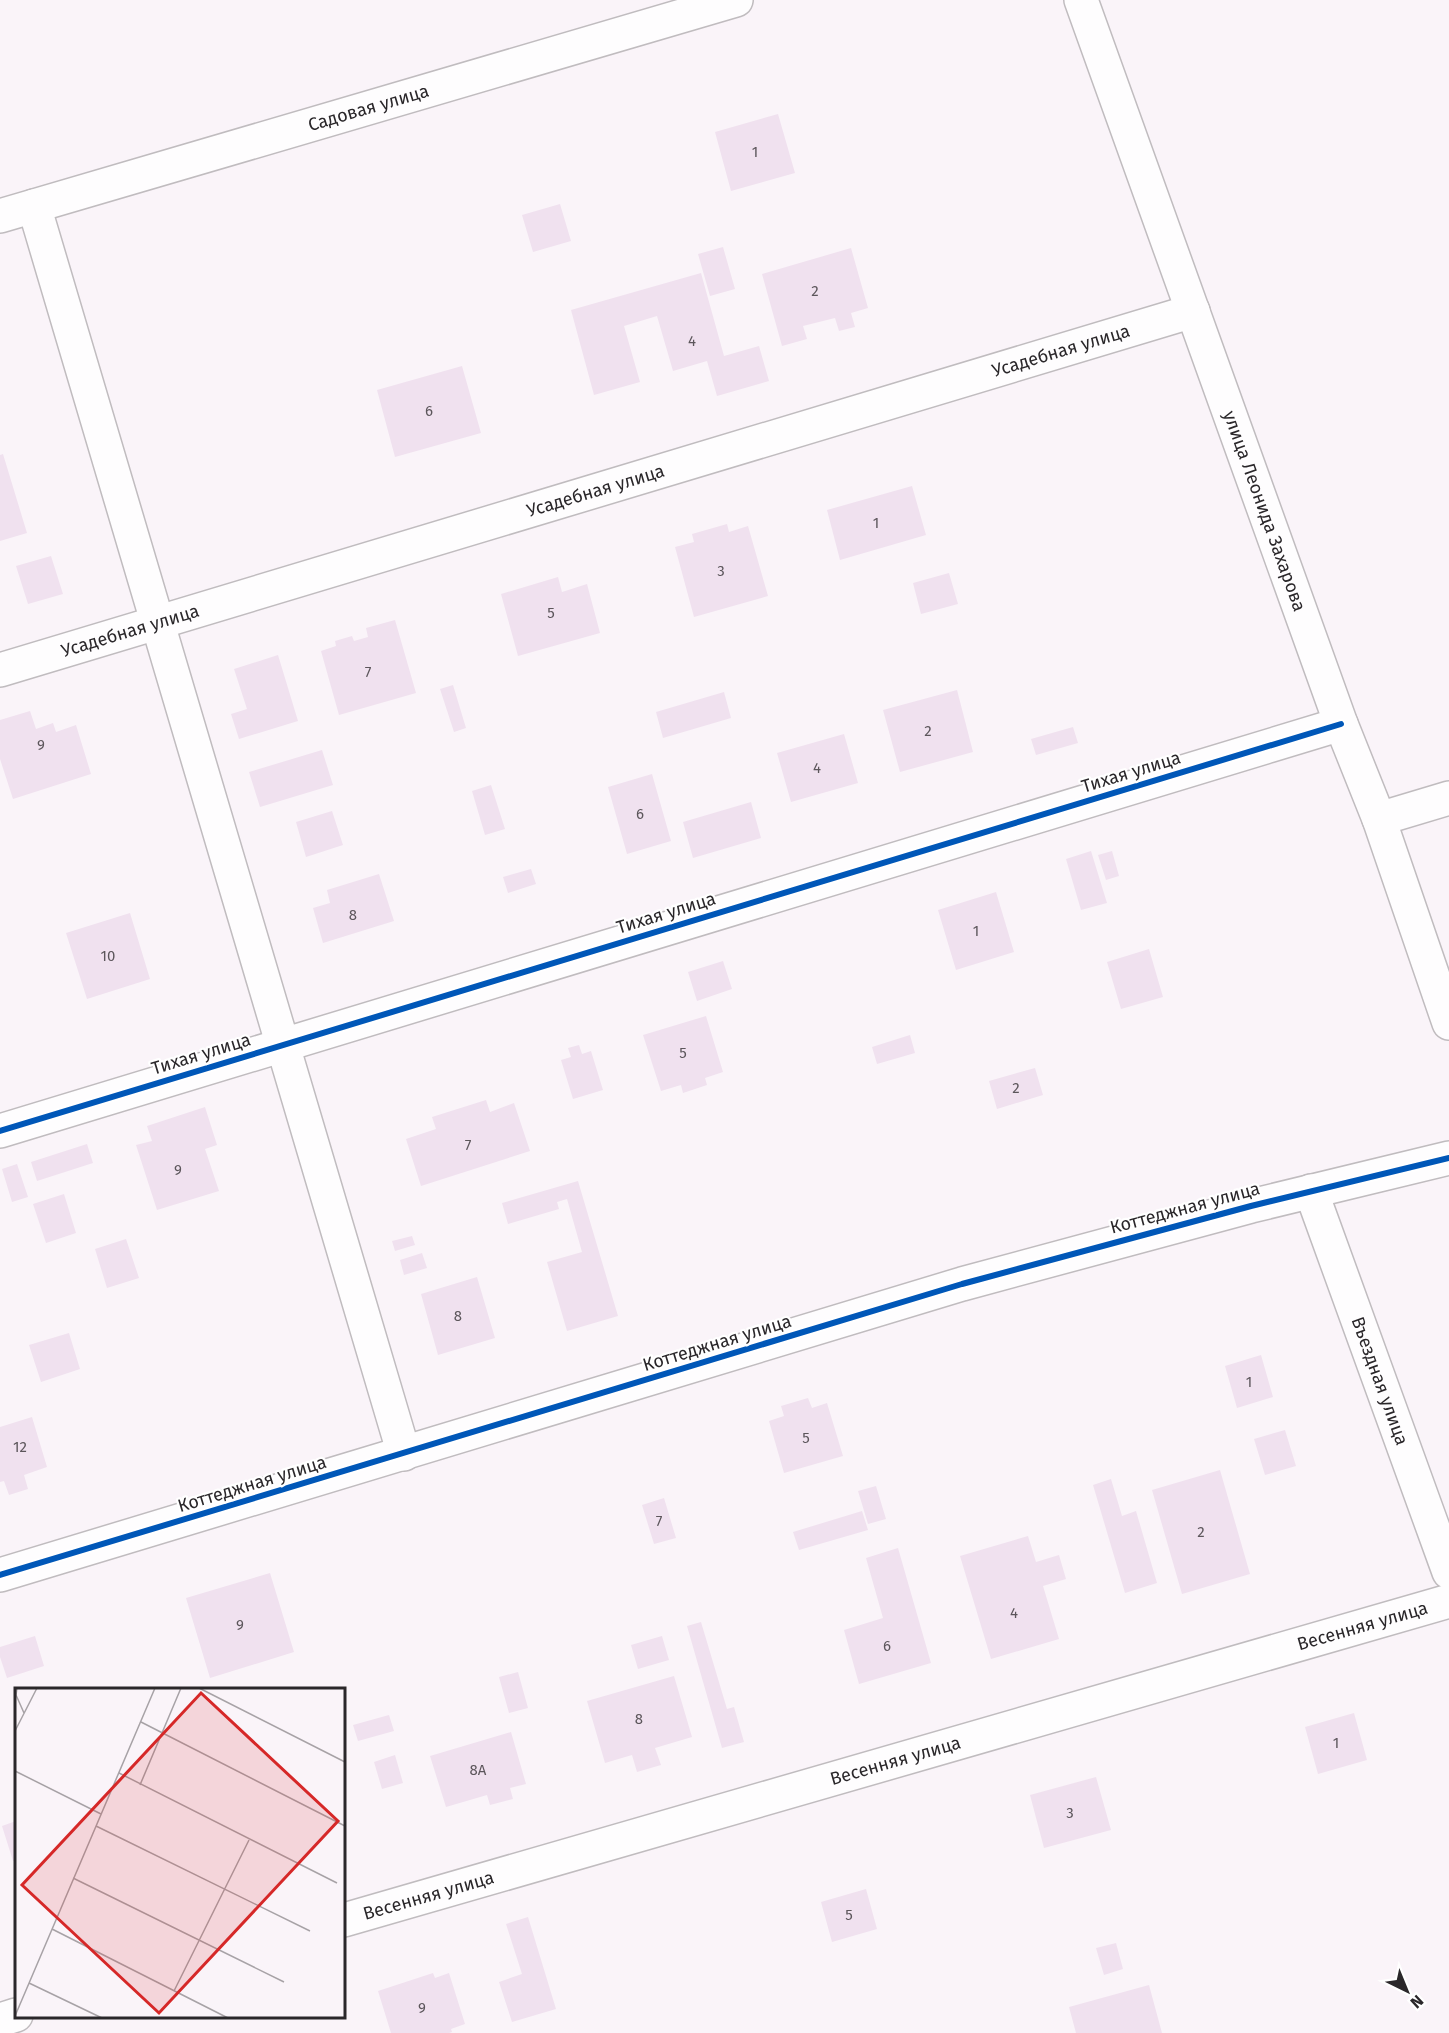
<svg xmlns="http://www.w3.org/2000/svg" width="1449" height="2033" viewBox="0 0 1449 2033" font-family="'Fira Sans',sans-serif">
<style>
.building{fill:#f0e1ef}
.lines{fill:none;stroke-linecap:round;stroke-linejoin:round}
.minor-casing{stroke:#c0bcbf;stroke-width:36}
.major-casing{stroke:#c0bcbf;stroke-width:36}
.minor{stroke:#fefdfe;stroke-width:33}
.major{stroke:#fefdfe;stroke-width:33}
.cycleway-casing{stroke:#fff;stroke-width:10}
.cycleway{stroke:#0057b8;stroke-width:6}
.labels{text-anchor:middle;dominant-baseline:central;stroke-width:4.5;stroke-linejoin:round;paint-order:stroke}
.number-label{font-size:15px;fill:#5c565b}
.street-label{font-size:18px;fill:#2a272a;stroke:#fff}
.inset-road{fill:none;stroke:#a7a2a6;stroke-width:1.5}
.view{fill:#d62828;fill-opacity:0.15;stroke:#d62828;stroke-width:3}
.inset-edge{fill:none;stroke:#2a272a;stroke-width:3}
</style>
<rect width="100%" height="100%" fill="#faf4f9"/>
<!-- building -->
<path class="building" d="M778,114l17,59 -64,18 -16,-59z
M560,204l11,37 -38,11 -11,-37z
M723,247l12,42 -25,7 -12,-42z
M851,248l17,60 -17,5 4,14 -16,4 -4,-13 -32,8 4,13 -25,7 -20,-72z
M701,273l23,83 35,-10 10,35 -52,15 -10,-35 -34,10 -16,-55 -33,10 16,56 -46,13 -23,-85z
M462,366l19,67 -86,24 -18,-67z
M3,454l24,79 -27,8v-86z
M912,486l14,49 -86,25 -13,-50z
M727,524l2,8 19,-6 20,70 -74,21 -19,-70 19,-5 -2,-8z
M51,556l12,38 -35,10 -12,-38z
M949,573l9,31 -37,10 -8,-31z
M558,577l4,15 25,-8 13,49 -82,23 -17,-62z
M395,620l21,73 -77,22 -18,-64 15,-5 -1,-5 17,-5 2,5 14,-4 -2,-9z
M278,655l20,66 -59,18 -8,-25 16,-5 -13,-40z
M453,685l13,43 -12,4 -14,-43z
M957,690l16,62 -73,20 -17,-62z
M724,692l7,26 -68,20 -7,-26z
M30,711l6,18 17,-6 3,9 20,-7 15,49 -78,25 -13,-40v-39z
M1073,727l5,16 -42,12 -5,-16z
M844,734l14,49 -67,19 -14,-49z
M322,750l11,35 -73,22 -11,-35z
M652,774l19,67 -44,13 -19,-67z
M491,785l14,44 -20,6 -13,-44z
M751,802l10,36 -68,20 -10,-36z
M332,811l11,34 -37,12 -10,-35z
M1091,851l16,52 -26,7 -15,-51z
M1112,851l7,25 -13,4 -8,-25z
M531,869l5,15 -28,9 -5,-16z
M379,874l15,47 -71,22 -10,-35 17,-5 -3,-13z
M996,892l18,60 -58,18 -18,-60z
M130,913l20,66 -63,20 -21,-66z
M1149,949l14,48 -42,12 -14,-47z
M723,961l9,28 -35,12 -9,-29z
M706,1016l17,56 -18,6 2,7 -24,8 -2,-8 -20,6 -18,-56z
M910,1035l5,18 -38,11 -5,-17z
M579,1045l3,9 9,-3 12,39 -30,9 -12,-39 10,-3 -3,-9z
M1035,1068l8,27 -46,14 -8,-28z
M486,1100l4,12 24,-9 16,48 -109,35 -15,-47 30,-10 -4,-12z
M205,1107l12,38 -12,4 14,42 -62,19 -21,-65 16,-4 -5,-15z
M87,1144l6,19 -56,18 -6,-19z
M17,1164l11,33 -16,5 -10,-33z
M578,1181l40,135 -51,15 -20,-69 35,-10 -15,-53 -10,3 2,7 -51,15 -6,-21z
M64,1194l12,39 -30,10 -13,-39z
M412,1236l3,9 -20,6 -3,-10z
M126,1239l13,39 -32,10 -12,-39z
M422,1253l5,15 -23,7 -4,-15z
M477,1277l18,61 -57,17 -17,-61z
M69,1333l11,36 -39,13 -12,-37z
M1261,1355l12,42 -36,11 -12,-42z
M808,1398l4,10 15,-5 16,53 -59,17 -15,-52 15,-5 -3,-10z
M32,1417l15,50 -23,8 4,14 -19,6 -5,-14 -4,1v-55z
M1285,1430l11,36 -31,9 -11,-36z
M1220,1470l30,104 -68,20 -30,-104z
M1111,1479l11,37 14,-5 21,72 -32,10 -32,-108z
M876,1486l10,33 -18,5 -10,-33z
M664,1498l12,40 -22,6 -12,-39z
M862,1511l6,19 -69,20 -6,-18z
M1028,1536l8,26 23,-7 7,24 -23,7 16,53 -68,20 -31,-103z
M898,1548l33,115 -72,21 -15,-54 39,-12 -17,-60z
M270,1573l24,79 -84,26 -24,-80z
M701,1622l26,87 7,-2 10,35 -22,6 -35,-122z
M35,1636l9,30 -37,12 -7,-21v-10z
M662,1636l7,24 -31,9 -7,-24z
M518,1672l10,36 -19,5 -10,-36z
M674,1676l18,61 -37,11 6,17 -24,7 -5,-17 -27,8 -18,-62z
M1354,1713l13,47 -49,14 -13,-47z
M389,1715l5,16 -36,10 -5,-16z
M511,1732l15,52 -16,4 3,11 -23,6 -3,-10 -41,12 -16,-51z
M395,1755l8,28 -21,6 -8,-27z
M1096,1777l15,53 -67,18 -14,-53z
M16,1821v39l-3,1 -11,-35z
M866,1889l11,40 -45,13 -11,-40z
M528,1917l28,92 -44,13 -13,-40 23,-8 -16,-50z
M1116,1943l7,26 -19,6 -8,-27z
M433,1973l2,5 14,-5 16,51 -14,5 1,3 -3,1h-58l-13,-42z
M1149,1985l13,48h-86l-7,-26z"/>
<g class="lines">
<defs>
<g id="minor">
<path d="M34,206l370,1248"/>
<path id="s1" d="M0,216l736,-216"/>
<path id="s2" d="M0,670l1193,-359"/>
<path d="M1379,819l70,-21"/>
<path d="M0,1131l1341,-407"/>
<path id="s3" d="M1311,1191l138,381"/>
<path d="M0,1575l962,-291 289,-78 198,-48"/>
<path id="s4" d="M344,1920l1105,-319"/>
<path d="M0,2020l16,-5"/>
</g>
<g id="major">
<path id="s5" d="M1081,0l260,724 38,95 70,204"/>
</g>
</defs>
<!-- minor casing -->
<use href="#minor" class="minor-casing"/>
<!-- major casing -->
<use href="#major" class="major-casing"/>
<!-- minor -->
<use href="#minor" class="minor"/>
<!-- major -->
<use href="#major" class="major"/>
<defs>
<path id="cycleway" d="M0,1131l1341,-407
M0,1575l962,-291 289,-78 198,-48"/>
</defs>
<!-- cycleway casing -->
<use href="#cycleway" class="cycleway-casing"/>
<!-- cycleway -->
<use href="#cycleway" class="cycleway"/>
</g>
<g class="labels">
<!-- number labels -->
<g class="number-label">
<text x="755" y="152">1</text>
<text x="815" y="291">2</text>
<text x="692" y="341">4</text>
<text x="429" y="411">6</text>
<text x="876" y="523">1</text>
<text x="721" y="571">3</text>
<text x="551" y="613">5</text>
<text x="368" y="672">7</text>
<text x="928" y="731">2</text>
<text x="41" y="745">9</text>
<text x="817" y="768">4</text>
<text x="640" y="814">6</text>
<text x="353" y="915">8</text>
<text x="976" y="931">1</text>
<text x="108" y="956">10</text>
<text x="683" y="1053">5</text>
<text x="1016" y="1088">2</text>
<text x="468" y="1145">7</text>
<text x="178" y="1170">9</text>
<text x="458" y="1316">8</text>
<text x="1249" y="1382">1</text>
<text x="806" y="1438">5</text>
<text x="20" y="1447">12</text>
<text x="659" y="1521">7</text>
<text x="1201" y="1532">2</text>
<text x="1014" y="1613">4</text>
<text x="240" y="1625">9</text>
<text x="887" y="1646">6</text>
<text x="639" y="1719">8</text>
<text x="1336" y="1743">1</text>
<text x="478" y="1770">8А</text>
<text x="1070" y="1813">3</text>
<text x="849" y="1915">5</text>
<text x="422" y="2008">9</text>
</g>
<!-- street labels -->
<g class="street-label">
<text stroke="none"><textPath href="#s1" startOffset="384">Садовая улица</textPath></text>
<text stroke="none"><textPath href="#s2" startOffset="1108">Усадебная улица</textPath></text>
<text stroke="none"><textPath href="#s2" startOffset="622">Усадебная улица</textPath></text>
<text stroke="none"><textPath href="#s5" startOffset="543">улица Леонида Захарова</textPath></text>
<text stroke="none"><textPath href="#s2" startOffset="136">Усадебная улица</textPath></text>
<text transform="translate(1131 772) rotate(-17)">Тихая улица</text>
<text transform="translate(666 913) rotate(-17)">Тихая улица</text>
<text transform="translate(201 1054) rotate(-17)">Тихая улица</text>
<text transform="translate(1185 1208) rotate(-15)">Коттеджная улица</text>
<text transform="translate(717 1343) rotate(-17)">Коттеджная улица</text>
<text stroke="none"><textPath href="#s3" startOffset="202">Въездная улица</textPath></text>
<text transform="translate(252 1484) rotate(-17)">Коттеджная улица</text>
<text stroke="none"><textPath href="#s4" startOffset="1060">Весенняя улица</textPath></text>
<text stroke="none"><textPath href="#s4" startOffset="574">Весенняя улица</textPath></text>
<text stroke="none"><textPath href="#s4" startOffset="88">Весенняя улица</textPath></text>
</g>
</g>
<!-- overview -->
<g transform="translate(15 1688)">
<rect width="330" height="330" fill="#faf4f9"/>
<path class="inset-road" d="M2,0l-1,7 8,18M184,0l146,74M126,34l204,104M0,43l22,-43M0,83l86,43M104,85l218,110M125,97l41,-97M81,138l214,105M58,190l211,104M37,241l176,89M14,295l73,35M159,303l75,-151M0,328l140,-328"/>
<path class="view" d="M186,5l137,128 -179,192 -137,-128z"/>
<rect width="330" height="330" class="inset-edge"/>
</g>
<!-- north arrow -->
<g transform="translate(1407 1991) rotate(137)" stroke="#ffffff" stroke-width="4.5" paint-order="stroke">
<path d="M0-4.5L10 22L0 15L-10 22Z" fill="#2a272a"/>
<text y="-9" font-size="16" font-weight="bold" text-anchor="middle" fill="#2a272a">N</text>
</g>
</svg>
